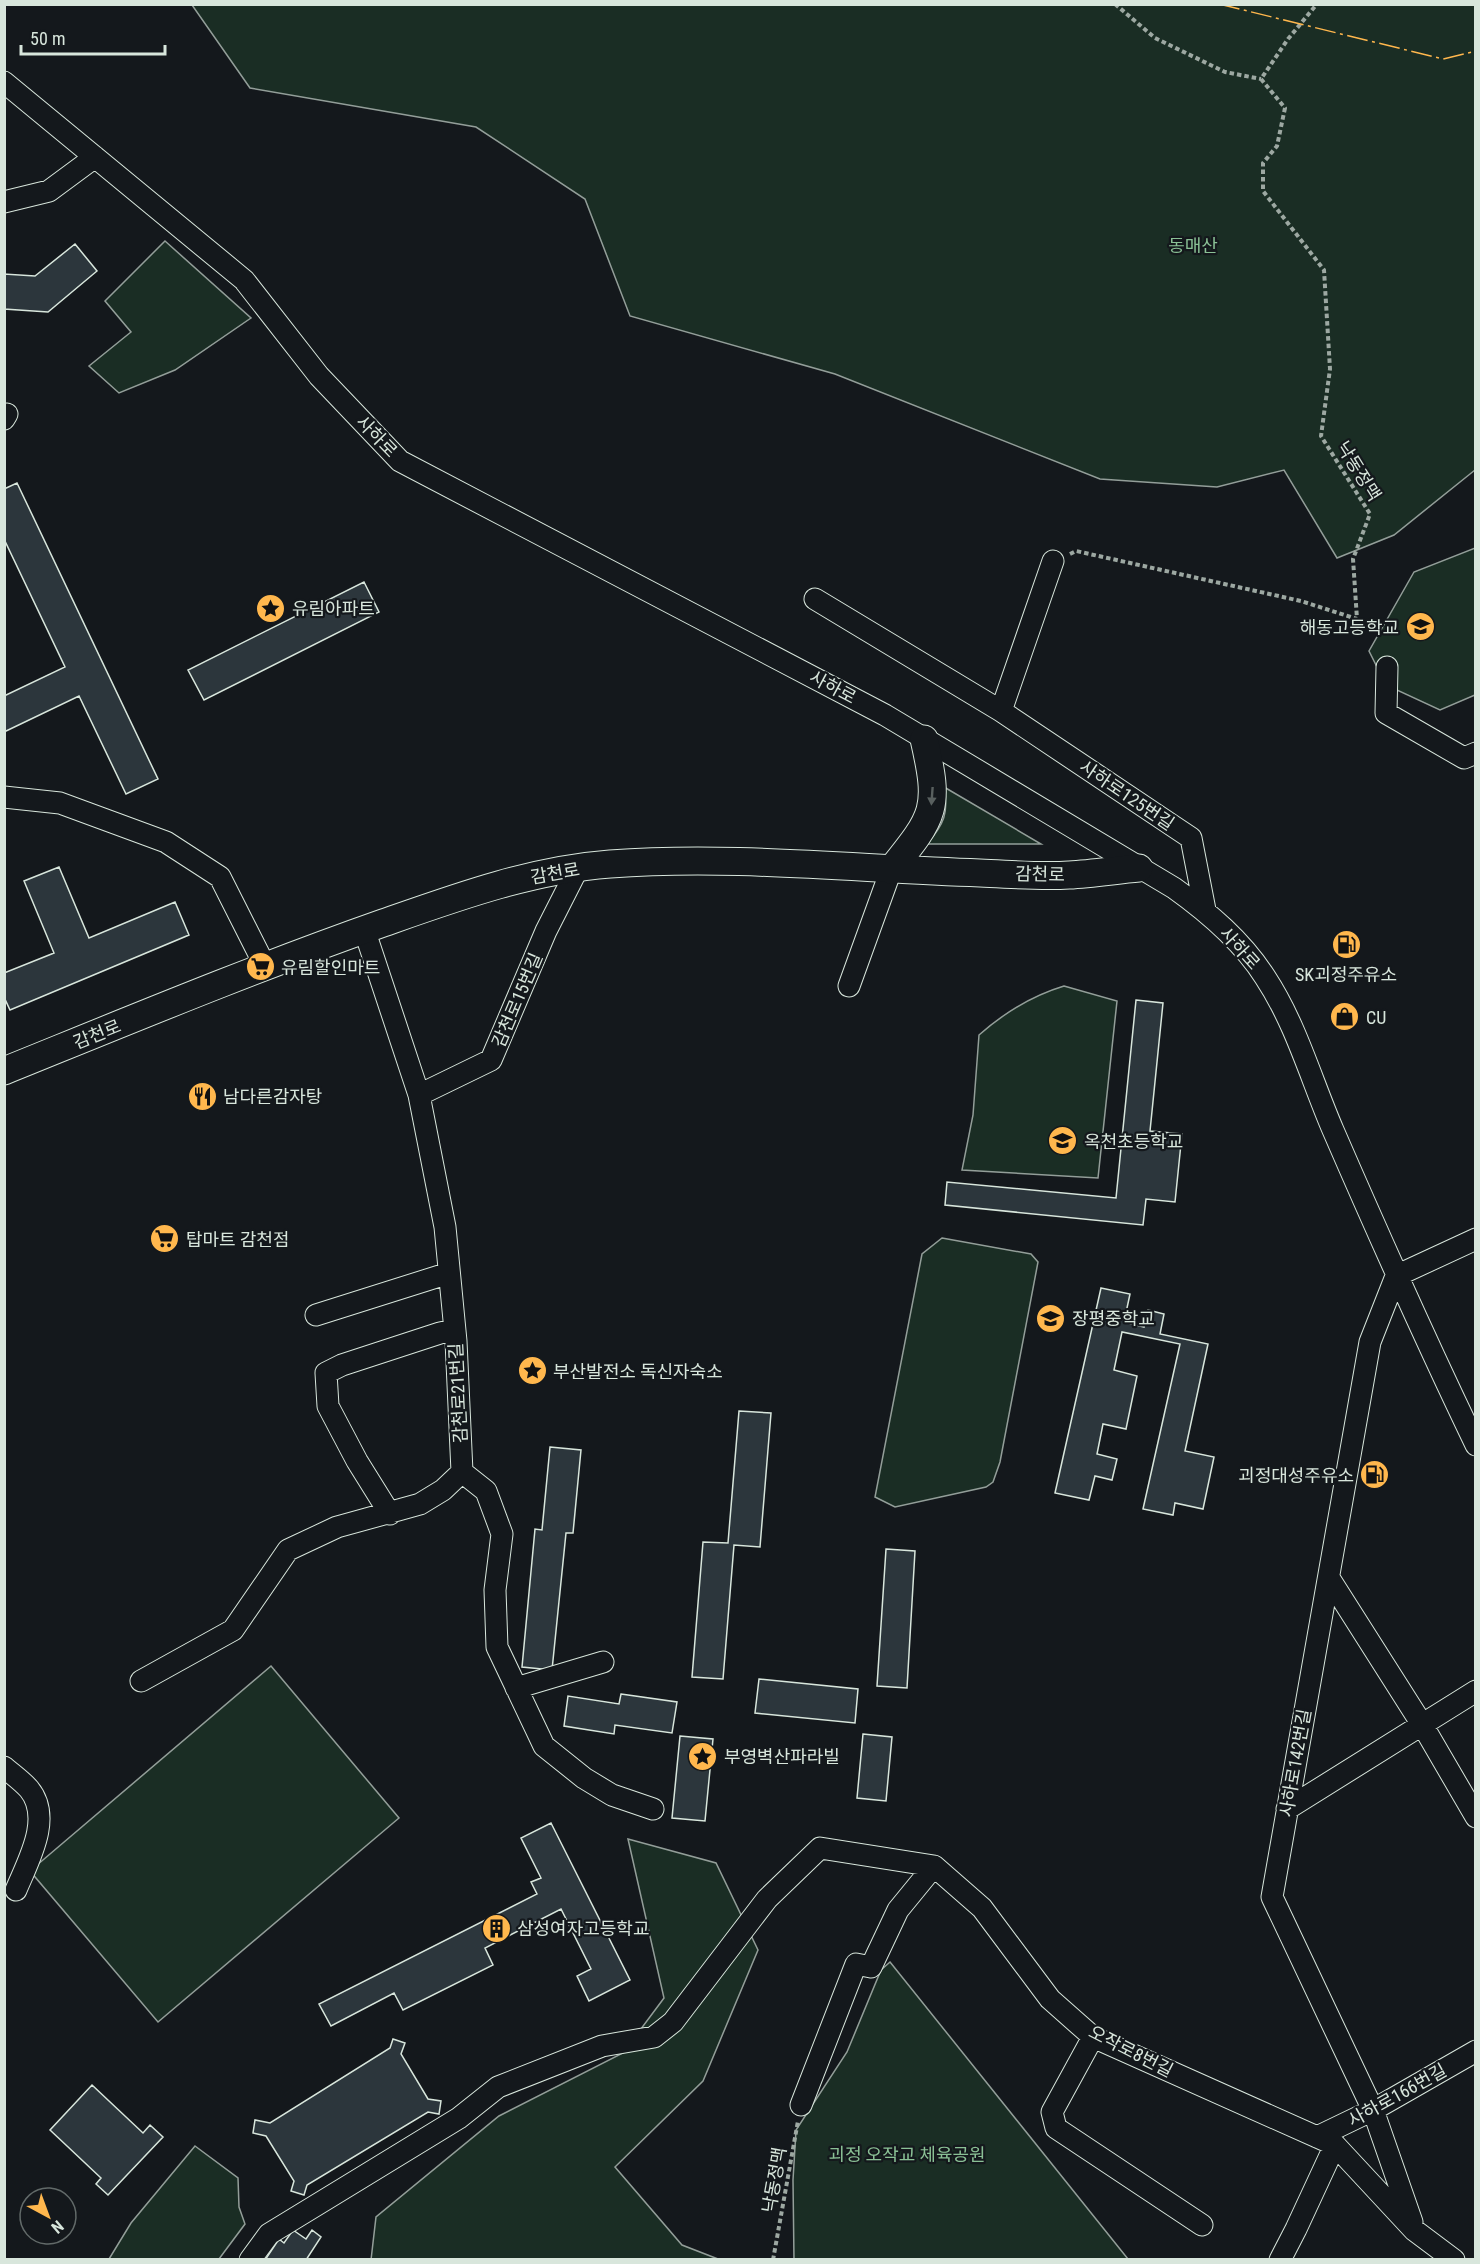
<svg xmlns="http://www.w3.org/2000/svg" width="1480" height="2264" viewBox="0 0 1480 2264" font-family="'Roboto Condensed','Noto Sans KR',sans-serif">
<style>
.green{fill:#1a2d24;stroke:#939e99;stroke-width:1.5}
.building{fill:#2c363c;stroke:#d8e6dc;stroke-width:1.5}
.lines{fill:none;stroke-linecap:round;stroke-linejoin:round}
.minor-casing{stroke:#d8e6dc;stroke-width:23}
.major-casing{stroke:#d8e6dc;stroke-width:29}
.path{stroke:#9da8a2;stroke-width:4;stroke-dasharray:4.5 3;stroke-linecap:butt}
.minor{stroke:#14181c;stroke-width:21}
.major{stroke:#14181c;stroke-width:27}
.power{stroke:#ffb74d;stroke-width:1.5;stroke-dasharray:21 4.5 3 4.5;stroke-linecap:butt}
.oneway{fill:#59605f}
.labels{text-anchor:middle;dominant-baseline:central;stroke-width:4.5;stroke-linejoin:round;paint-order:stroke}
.park-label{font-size:18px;fill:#8ac095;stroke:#14181c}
.street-label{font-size:18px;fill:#d8e6dc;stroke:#14181c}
.poi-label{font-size:18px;fill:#d8e6dc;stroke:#14181c;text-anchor:start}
</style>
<rect width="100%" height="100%" fill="#14181c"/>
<!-- green -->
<path class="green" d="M192,5h1283v465l-81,65 -57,23 -53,-88 -67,17 -117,-8 -265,-105 -205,-58 -45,-117 -109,-72 -226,-39z
M165,241l86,77 -76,52 -56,23 -30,-27 42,-34 -26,-31z
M1475,548v147l-35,15 -54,-25 -17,-34 45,-79z
M944,787l97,57h-114c17,-20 22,-31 17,-57z
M1064,986l53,15 -19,177 -136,-8 11,-55 6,-80c26,-23 52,-39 85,-49z
M942,1238l89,16 7,8 -38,200 -7,20 -7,5 -91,20 -20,-10 47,-243z
M271,1666l128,152 -241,204 -128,-151z
M628,1839l88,24 42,87 -55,131 -88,86 67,78 36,14 -347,1 5,-43 123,-101 124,-63 41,-55z
M890,1962l238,297 -334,1 -1,-80 3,-50 51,-78 34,-82z
M195,2146l43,32 1,29 6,17 -26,35h-110l22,-36z"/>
<!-- building -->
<path class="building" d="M75,244l22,27 -49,41 -44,-3v-35l31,2z
M17,483l141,296 -32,15 -47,-98 -75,36v-36l61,-29 -61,-128v-50z
M364,582l15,30 -175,88 -16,-30z
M59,867l30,71 86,-36 14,33 -179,75 -6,-13v-24l50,-20 -30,-72z
M1136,1000l27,3 -13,128 32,3 -7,68 -29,-3 -3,26 -198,-20 2,-23 169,16z
M1101,1288l29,6 -6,28 20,5 4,-17 16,4 -4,20 48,10 -23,107 29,6 -11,52 -28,-6 -2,12 -30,-6 37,-165 -58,-12 -8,38 23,6 -11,53 -23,-5 -6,30 20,5 -5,21 -17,-4 -6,24 -34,-7z
M739,1411l32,2 -11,134 -26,-2 -11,134 -31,-2 11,-135 25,1z
M550,1447l31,3 -8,83h-7l-14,137 -30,-3 13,-138 7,1z
M886,1549l29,2 -8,137 -30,-2z
M759,1679l99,10 -3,34 -100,-10z
M621,1694l56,8 -5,31 -57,-8 -1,9 -50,-8 4,-30 51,8z
M863,1734l29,3 -6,64 -29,-3z
M680,1736l33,3 -8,82 -33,-3z
M551,1823l79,157 -41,21 -12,-25 14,-7 -30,-60 -76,39 8,17 -90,45 -9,-17 -63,33 -12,-22 218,-110 -6,-12 10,-4 -20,-40z
M393,2039l12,4 -4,11 27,45 13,2 -2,13 -11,-2 -121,73 -3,10 -13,-4 3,-10 -28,-45 -13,-3 2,-13 15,3 120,-75z
M92,2085l51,48 7,-8 13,12 -55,58 -12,-11 5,-6 -51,-48z
M293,2230l13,9 6,-9 9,7 -15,23h-41l14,-21 5,4z"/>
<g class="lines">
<defs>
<path id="minor" d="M4,82l240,198 75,96 81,85 485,254 289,173c35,25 68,53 91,89 31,47 46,102 68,153 46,106 93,211 143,315
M4,202l45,-11 46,-34
M4,419l3,-5
M1053,561l-52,150 190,127 14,72
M815,599l186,112
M1387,667l-1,46 78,45 12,-5
M4,797l56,6 106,39 54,35 45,89
M849,986l42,-116
M419,1095l72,-35 55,-129 32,-63
M1396,1276l-26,66 -98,555 101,213 39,112
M1396,1276l80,-37
M316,1315l133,-42
M462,1472l24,19 16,43 -7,56 2,57 47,99 40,32 28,17 41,14
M390,1514l-33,-53 -29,-55 -2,-33 16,-8 98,-32 14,-3
M1329,1578l94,148 53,91
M141,1681l92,-51 55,-80 49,-23 83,-23 23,-14 19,-18 -6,-131 -11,-114 -26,-132 -55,-166
M516,1688l87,-26
M4,1767c8,7 18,14 25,22 24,29 -1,72 -13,101
M1287,1809l189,-118
M1093,2037l-41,75 4,16 146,97
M801,2105l55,-141 15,3 27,-57 36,-44
M1317,2137l56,-27 103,-59
M250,2260l19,-26 190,-116 39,-31 104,-41 52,-9 19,-15 94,-123 53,-51 114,18 48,42 68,91 43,38 242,108 79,85 40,30
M1280,2260l16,-31 39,-84"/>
<path id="major" d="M891,870c44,-55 49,-61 33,-131
M4,1071c126,-51 251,-103 379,-148 74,-26 148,-53 227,-59 123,-9 247,5 370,9 29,1 59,4 89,2 23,-1 47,-5 70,-7"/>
</defs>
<!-- minor casing -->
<use href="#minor" class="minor-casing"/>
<!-- major casing -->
<use href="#major" class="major-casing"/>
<!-- path -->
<path class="path" d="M1115,4l40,34 70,34 36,7
M1070,554l6,-3 225,50 56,18 -4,-60 17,-45 -49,-78 9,-67 -6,-99 -61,-79v-28l14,-17 8,-38 -24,-29 27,-40 29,-35
M773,2260l25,-139"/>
<!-- minor -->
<use href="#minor" class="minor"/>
<!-- major -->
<use href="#major" class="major"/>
<!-- power -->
<path class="power" d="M1219,4l224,55 33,-8"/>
</g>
<!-- one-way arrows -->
<defs><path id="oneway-solid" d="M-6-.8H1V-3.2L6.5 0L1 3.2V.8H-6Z" transform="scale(1.5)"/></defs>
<use class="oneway" href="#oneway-solid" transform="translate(932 796) rotate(94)"/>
<!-- icons -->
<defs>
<symbol id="sight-disc" viewBox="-11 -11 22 22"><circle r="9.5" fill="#ffb74d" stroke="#14181c"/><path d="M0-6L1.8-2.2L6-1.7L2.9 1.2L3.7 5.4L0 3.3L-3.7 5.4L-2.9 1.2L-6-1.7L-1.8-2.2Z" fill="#111"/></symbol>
<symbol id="school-disc" viewBox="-11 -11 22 22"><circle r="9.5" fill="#ffb74d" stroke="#14181c"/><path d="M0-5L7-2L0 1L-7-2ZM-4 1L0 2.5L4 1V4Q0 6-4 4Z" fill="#111"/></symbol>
<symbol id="fuel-disc" viewBox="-11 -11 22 22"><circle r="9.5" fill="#ffb74d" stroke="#14181c"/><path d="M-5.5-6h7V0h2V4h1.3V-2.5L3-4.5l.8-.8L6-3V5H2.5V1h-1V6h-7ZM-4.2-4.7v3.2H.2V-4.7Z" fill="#111"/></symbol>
<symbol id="supermarket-disc" viewBox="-11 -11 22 22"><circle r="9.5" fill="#ffb74d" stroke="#14181c"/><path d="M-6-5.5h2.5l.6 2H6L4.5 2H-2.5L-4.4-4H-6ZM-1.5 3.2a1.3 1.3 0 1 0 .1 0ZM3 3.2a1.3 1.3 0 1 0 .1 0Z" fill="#111"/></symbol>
<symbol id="shop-disc" viewBox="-11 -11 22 22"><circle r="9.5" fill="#ffb74d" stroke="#14181c"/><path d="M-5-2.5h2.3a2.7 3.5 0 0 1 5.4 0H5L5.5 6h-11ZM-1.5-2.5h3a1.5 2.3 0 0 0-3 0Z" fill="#111"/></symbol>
<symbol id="restaurant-disc" viewBox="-11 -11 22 22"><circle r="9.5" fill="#ffb74d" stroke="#14181c"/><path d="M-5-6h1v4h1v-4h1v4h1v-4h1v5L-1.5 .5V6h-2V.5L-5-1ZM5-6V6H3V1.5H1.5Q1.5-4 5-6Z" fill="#111"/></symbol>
<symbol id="building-disc" viewBox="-11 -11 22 22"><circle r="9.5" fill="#ffb74d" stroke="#14181c"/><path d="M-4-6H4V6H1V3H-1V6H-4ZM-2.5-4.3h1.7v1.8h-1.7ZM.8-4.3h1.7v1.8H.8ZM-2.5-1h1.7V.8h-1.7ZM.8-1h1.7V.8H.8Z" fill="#111"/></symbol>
</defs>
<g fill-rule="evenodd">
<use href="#sight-disc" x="254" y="592" width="33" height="33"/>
<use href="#school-disc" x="1404" y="610" width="33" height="33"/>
<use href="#fuel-disc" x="1330" y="928" width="33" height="33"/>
<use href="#supermarket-disc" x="244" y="950" width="33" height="33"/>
<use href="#shop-disc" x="1328" y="1000" width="33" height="33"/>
<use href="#restaurant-disc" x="186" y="1080" width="33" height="33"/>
<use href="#school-disc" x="1046" y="1124" width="33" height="33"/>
<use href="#supermarket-disc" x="148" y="1222" width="33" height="33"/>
<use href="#school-disc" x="1034" y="1302" width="33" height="33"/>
<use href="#sight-disc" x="516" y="1354" width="33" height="33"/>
<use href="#fuel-disc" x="1358" y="1458" width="33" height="33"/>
<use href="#sight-disc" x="686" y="1740" width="33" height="33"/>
<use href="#building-disc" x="480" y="1912" width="33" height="33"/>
</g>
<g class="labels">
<!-- park labels -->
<g class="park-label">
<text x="1193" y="245">동매산</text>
<text x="907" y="2154">괴정 오작교 체육공원</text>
</g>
<!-- street labels -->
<g class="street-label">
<text transform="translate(377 436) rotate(46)">사하로</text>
<text transform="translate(1359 471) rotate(58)">낙동정맥</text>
<text transform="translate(833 687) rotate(28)">사하로</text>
<text transform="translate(1127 795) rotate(34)">사하로125번길</text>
<text transform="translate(555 873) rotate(-10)">감천로</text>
<text transform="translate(1040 874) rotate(1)">감천로</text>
<text transform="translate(1240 948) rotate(48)">사하로</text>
<text transform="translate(517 1000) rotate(-67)">감천로15번길</text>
<text transform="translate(97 1034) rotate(-22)">감천로</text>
<text transform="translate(458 1393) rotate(-93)">감천로21번길</text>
<text transform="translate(1295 1763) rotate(-80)">사하로142번길</text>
<text transform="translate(1131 2051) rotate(27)">오작로8번길</text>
<text transform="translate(1397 2095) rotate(-29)">사하로166번길</text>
<text transform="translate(774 2180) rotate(-80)">낙동정맥</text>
</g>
<!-- poi labels -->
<g class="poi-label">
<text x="292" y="608">유림아파트</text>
<text x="1399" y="627" text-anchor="end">해동고등학교</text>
<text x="281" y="967">유림할인마트</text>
<text x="1346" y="974" text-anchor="middle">SK괴정주유소</text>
<text x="1366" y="1017">CU</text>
<text x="223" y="1096">남다른감자탕</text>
<text x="1084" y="1141">옥천초등학교</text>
<text x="186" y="1239">탑마트 감천점</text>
<text x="1072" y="1318">장평중학교</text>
<text x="553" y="1371">부산발전소 독신자숙소</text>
<text x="1354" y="1475" text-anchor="end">괴정대성주유소</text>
<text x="724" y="1756">부영벽산파라빌</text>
<text x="517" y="1928">삼성여자고등학교</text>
</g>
</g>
<!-- border -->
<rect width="1480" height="2264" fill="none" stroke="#d8e6dc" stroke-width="12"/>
<!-- north arrow -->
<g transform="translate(48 2216) rotate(139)"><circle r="28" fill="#14181c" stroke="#626a69" stroke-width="1.5"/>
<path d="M0-4.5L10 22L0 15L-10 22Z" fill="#ffb74d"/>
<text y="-9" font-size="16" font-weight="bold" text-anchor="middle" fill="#d8e6dc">N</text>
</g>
<!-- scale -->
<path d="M21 45v9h144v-9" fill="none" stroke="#d8e6dc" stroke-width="3"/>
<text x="30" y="45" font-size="18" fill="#d8e6dc" stroke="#14181c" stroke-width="4.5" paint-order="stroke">50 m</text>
</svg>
